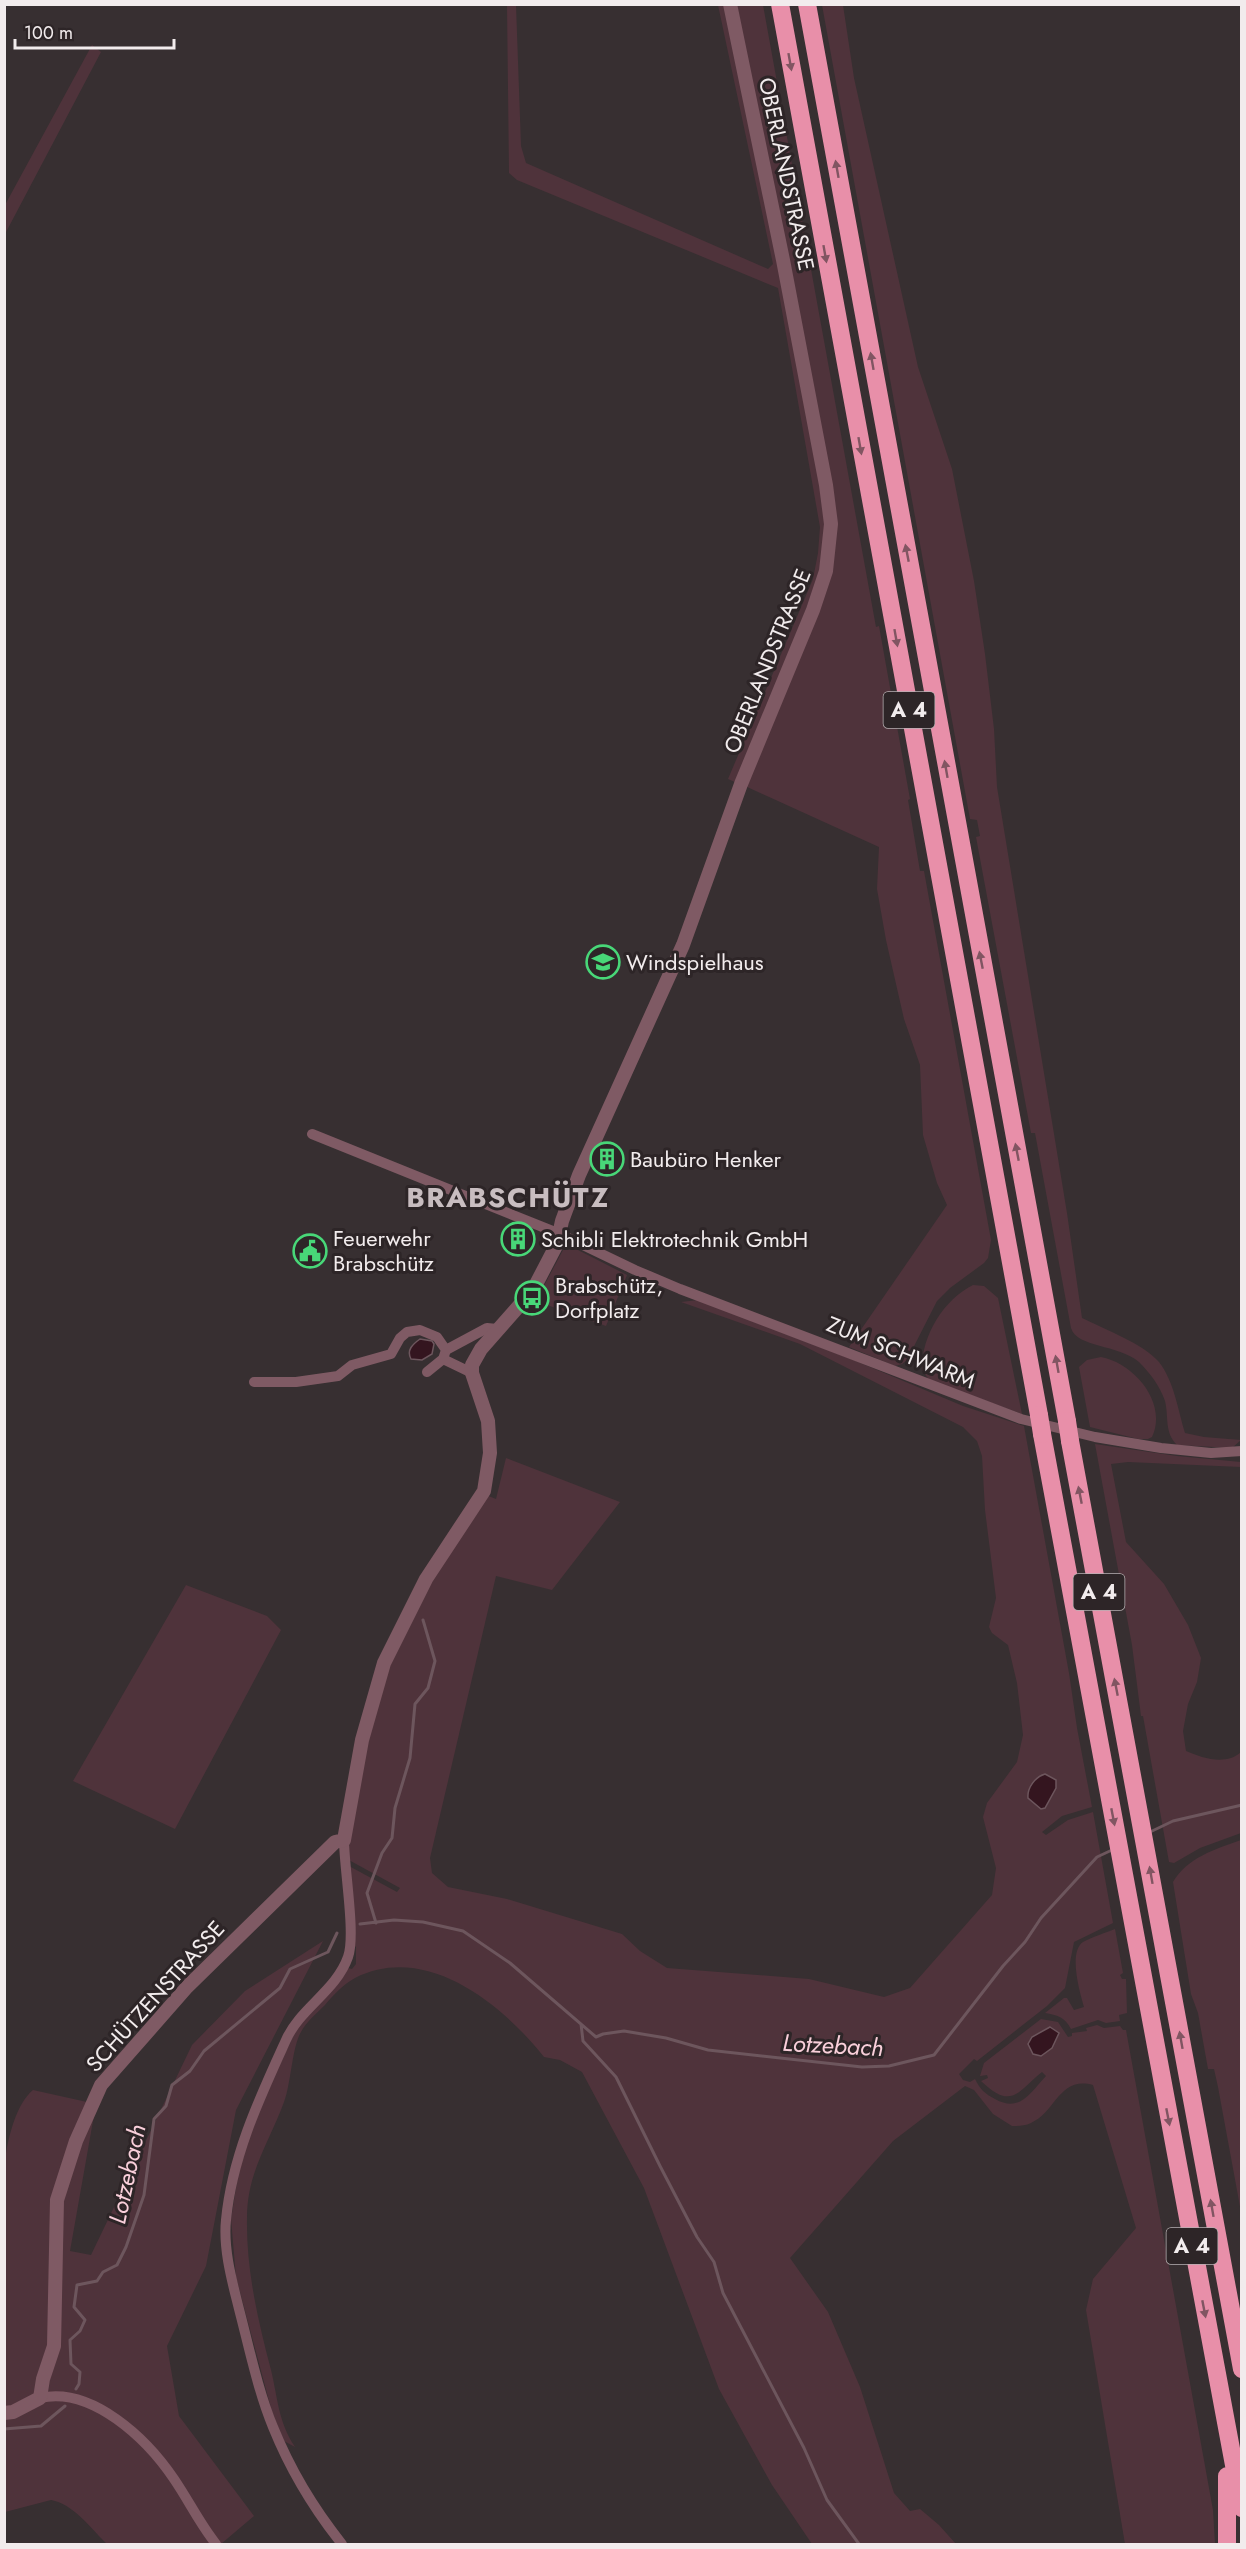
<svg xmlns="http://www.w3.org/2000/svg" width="1246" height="2549" viewBox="0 0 1246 2549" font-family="Jost,sans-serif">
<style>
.green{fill:#4f333b}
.water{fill:#34151f;stroke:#6d565d;stroke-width:1.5}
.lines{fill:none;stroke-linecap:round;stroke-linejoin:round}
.stream{stroke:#6d565d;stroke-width:3}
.minor{stroke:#7f5a64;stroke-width:10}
.tertiary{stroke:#7f5a64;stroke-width:14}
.motorway{stroke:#e88fa9;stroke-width:18}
.motorway-bridge{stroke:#e88fa9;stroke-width:18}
.oneway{fill:#815562}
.labels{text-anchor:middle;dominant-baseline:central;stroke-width:6;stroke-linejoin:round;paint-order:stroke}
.shield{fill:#2d2527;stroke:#b7b0b2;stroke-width:1.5}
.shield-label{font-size:21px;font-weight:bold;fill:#f2eced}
.street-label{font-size:22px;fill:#f2eced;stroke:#2d2527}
.poi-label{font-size:22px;fill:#f2eced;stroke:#2d2527;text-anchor:start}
.water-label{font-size:24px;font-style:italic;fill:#f9cfda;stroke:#2d2527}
.district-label{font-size:28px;font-weight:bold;letter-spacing:1.5px;fill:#c8bdc0;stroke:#2d2527}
</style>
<rect width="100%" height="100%" fill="#372f31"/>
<!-- green -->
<path class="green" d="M507,5h9l5,141 5,17 242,106 5,-5 -55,-259h6l54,255 38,199 10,65 -5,47 -84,212 -9,-4 85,-200 5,-26 2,-26 -42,-239 -261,-108 -8,-7z
M737,5h26l113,622 3,-1 31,173 -2,1 12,71h4l67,369 -3,18 -4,5 -34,25 -13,13 -30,59 -5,4 -7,2 -46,-19 98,-142 -10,-22 -14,-48 -3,-70 -16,-46 -18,-79 -9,-51 2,-42 -134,-61 87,-213 4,-49z
M822,5h21l11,73 64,289 34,102 22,112 11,73 9,75 3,58 70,426 15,105c22,11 62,26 77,44 15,19 19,48 26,71l19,4 37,3 -9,8 -55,-3c-13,-13 -8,-28 -12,-44 -5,-15 -15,-28 -26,-39 -21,-18 -62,-14 -68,-34l-36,-195h-4l-55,-296 4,-1 -3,-16 -7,-1z
M92,45l9,7 -96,182v-29z
M576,1249l51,26 -21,51 -70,-25 27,-51z
M973,1285l11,1 14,12 24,116 -93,-34 -7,-10c-1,-33 21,-70 51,-85z
M698,1300l153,59 112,47 61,20 45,247 8,55 15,79 -30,9 -20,16 4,3 22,-15 25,-8 20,111 -39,19 -9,46 -18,18 -70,55 -3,-2 -15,15 4,6 7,2 5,-3c5,10 10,15 20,20 25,14 35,-6 51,-23l-4,-4c-24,19 -30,39 -61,9l7,-3 -1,-3 -7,1 4,-13 57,-44 17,3 10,15 4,-1v-3l15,-2 -1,-3 11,-3 7,3 16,-2 3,4h3l87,480 2,34h-90l-39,-234 7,-31 43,-51 -43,-143c-34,-9 -37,27 -62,38 -6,3 -13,3 -19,3l-19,-12 -19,-24 -9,-4 -72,55 -103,117 38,54 32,75 34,106 16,18 10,-2 19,16 17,19h-144l-40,-59 -53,-96 -75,-201 -62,-116 -22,-12 -16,-3c-42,-53 -118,-115 -189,-79 -11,6 -22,17 -30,27 -8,8 -19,17 -24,27 -9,15 -10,52 -17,70 -15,41 -37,70 -37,116 -1,52 11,102 24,152 7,29 7,51 24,77l-11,-6 -12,-29 -36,-135 -5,-58 10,-62 27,-68 30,-63 50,-58 4,1 4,-5v-17l-3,-3 -4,-78 48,26 3,-4 -53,-29 16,-102 26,-94 29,-61 68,-107 10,4 10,-41 114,44 -68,88 -56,-14 -66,282 2,15 16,14 59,12 115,35 18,17 27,17 142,11 75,18 26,-9 82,-93 4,-27 -13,-51 4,-14 30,-41 6,-27 -6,-52 -9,-38 -16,-12 -3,-6 7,-29 -11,-88 -3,-54 -5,-15 -14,-14 -163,-83 -119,-42z
M1101,1357c33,6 67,46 51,80l-4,2h-10l-48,-12 -11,-60 8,-7z
M1095,1444l82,12 64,6v5l-113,-5 -17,2 15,78 38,42 24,41 13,33 -4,24 -9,22 -5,27 3,20c16,7 40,15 55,1v81l-41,15 -26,15 -5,-1 -26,-146h-2l-9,-71z
M186,1585l81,31 14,14 -106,199 -102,-48z
M1241,1840h1l-1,372 -23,-125 -4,-18h-6l-10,-56 -7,-19 -18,-112c14,-24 42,-33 68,-42z
M1115,1929l8,44 -3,2 2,4h4l1,34 -8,2 1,6 -14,2 -8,-3 -27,9c-6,-12 -14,-14 -26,-16l19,-15h3l7,12 10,-3c-4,-14 -16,-55 -1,-65 9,-5 22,-9 32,-13z
M323,1941l-87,169 -30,156 -39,80 12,70 75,100 -33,28h-114c-16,-15 -33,-40 -56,-44l-46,12v-352c3,-22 11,-56 28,-70l63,14 -26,147 21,4 101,-210 53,-54z"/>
<!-- water -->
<path class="water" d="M420,1339l12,2 2,3 -2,10 -10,6 -11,-1c-5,-9 2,-15 9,-20z
M1045,1774l11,6v8l-11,20 -4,1 -13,-11c-1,-10 7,-21 17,-24z
M1050,2027l9,6 -7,15 -11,8 -8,-2 -5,-10 4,-7z"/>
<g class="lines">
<!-- stream -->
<path class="stream" d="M1150,1832l23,-11 69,-16
M376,1923l-9,-30 15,-40 10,-15 3,-30 15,-50 5,-54 13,-16 7,-27 -12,-41
M360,1924l34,-4 29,2 40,9 47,32 86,74 7,-3 21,-3 42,7 42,12 154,17 27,-1 45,-11 69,-89 22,-24 16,-24 56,-61 15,-7
M581,2024l2,17 33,36 44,89 37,71 17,25 9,31 81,155 23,52 32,44
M76,2389l3,-5 1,-12 -9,-8 -1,-24 10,-9 5,-11 -11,-13 3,-22 20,-4 6,-9 14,-7 9,-18 18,-52 10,-76 12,-13 6,-21 18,-14 14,-20 76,-63 10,-19 38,-17 9,-19
M4,2429l37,-3 24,-20"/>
<!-- minor -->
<path class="minor" d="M312,1134l248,100 75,36 45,19 341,130 74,18 66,11 50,5 31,-2
M427,1372l16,-13
M472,1373l-29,-14 3,-9 41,-22 10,1
M254,1382h42l42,-6 14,-11 39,-11 9,-16 7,-6 13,-2 17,7 9,13
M40,2398c52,-12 107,41 134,81 15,22 26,45 42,65
M342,2544c-28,-35 -52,-75 -69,-117 -15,-36 -24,-80 -34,-118 -7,-28 -16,-60 -13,-89 6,-64 34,-123 60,-180 14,-32 50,-49 62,-83 8,-22 -4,-89 -4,-117"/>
<!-- tertiary -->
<path class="tertiary" d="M4,2413l9,-1 27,-14 3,-19 11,-33 3,-146 19,-59 25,-56 86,-98 148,-145 9,-2 18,-100 22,-77 42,-84 58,-88 6,-38 -2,-32 -16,-48v-8l9,-16 52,-59 24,-46 5,-23 17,-46 104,-230 58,-161 72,-174 13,-39 5,-47 -5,-39 -43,-225 -53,-256"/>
<!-- motorway -->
<path class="motorway" d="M780,4l259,1411
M807,4l260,1417
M1042,1434l200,1074
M1070,1441l172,928
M1227,2544v-68"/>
<!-- motorway-bridge -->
<path class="motorway-bridge" d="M1039,1415l3,19
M1067,1421l3,20"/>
</g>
<!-- one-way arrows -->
<defs><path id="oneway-solid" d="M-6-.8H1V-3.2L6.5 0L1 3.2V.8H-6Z" transform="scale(1.5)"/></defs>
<g class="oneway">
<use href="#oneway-solid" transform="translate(790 62) rotate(80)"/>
<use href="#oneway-solid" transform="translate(837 169) rotate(-100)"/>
<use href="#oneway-solid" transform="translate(825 254) rotate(80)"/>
<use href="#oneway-solid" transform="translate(872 361) rotate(-100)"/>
<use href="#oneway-solid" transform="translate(860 446) rotate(80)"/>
<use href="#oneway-solid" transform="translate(907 553) rotate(-101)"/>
<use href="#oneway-solid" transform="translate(896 638) rotate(80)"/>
<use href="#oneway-solid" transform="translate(946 769) rotate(-100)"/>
<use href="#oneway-solid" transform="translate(981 960) rotate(-101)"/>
<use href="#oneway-solid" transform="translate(1017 1152) rotate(-101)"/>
<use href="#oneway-solid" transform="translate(1057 1364) rotate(-100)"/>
<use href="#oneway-solid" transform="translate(1080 1495) rotate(-101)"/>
<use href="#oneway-solid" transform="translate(1116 1687) rotate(-101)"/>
<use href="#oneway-solid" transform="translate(1113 1817) rotate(79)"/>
<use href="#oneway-solid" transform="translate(1151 1875) rotate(-100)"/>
<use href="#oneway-solid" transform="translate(1181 2040) rotate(-100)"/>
<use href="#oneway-solid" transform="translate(1168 2117) rotate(79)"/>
<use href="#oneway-solid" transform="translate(1212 2208) rotate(-100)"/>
<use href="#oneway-solid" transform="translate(1204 2309) rotate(79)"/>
</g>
<!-- icons -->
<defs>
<symbol id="school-ring" viewBox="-11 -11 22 22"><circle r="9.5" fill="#2d2527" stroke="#48d778" stroke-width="1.5"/><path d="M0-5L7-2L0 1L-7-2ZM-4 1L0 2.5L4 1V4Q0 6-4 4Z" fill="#48d778"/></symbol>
<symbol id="building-ring" viewBox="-11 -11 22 22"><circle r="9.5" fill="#2d2527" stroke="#48d778" stroke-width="1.5"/><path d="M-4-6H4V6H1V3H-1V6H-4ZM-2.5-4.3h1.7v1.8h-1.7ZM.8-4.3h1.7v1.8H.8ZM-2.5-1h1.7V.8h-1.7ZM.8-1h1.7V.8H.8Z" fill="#48d778"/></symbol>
<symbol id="civic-ring" viewBox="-11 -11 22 22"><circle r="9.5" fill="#2d2527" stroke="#48d778" stroke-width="1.5"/><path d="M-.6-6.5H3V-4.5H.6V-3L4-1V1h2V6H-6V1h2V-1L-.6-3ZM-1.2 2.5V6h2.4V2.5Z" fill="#48d778"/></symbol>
<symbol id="bus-ring" viewBox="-11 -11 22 22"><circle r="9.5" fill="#2d2527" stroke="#48d778" stroke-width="1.5"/><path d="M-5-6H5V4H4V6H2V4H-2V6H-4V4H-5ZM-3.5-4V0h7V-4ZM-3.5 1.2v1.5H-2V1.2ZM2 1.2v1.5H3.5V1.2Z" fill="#48d778"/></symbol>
</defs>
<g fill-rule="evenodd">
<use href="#school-ring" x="584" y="943" width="38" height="38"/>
<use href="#building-ring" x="588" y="1140" width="38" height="38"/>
<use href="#building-ring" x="499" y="1220" width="38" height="38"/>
<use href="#civic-ring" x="291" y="1232" width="38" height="38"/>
<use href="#bus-ring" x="513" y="1279" width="38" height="38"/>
</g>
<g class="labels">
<!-- shield labels -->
<g class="shield">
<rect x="883.5" y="692" width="51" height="36" rx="4.5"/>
<rect x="1073.5" y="1574" width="51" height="36" rx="4.5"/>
<rect x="1166.5" y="2228" width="51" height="36" rx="4.5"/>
</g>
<g class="shield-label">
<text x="909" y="710">A 4</text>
<text x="1099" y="1592">A 4</text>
<text x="1192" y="2246">A 4</text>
</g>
<!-- street labels -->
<g class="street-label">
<text transform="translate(787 174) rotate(78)">OBERLANDSTRASSE</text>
<text transform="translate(767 661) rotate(-68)">OBERLANDSTRASSE</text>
<text transform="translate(901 1352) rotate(22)">ZUM SCHWARM</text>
<text transform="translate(155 1996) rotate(-48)">SCHÜTZENSTRASSE</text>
</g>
<!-- poi labels -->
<g class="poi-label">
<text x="626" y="962">Windspielhaus</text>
<text x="630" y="1159">Baubüro Henker</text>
<text x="333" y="1238">Feuerwehr<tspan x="333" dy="25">Brabschütz</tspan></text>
<text x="541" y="1239">Schibli Elektrotechnik GmbH</text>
<text x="555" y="1285">Brabschütz,<tspan x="555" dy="25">Dorfplatz</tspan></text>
</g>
<!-- water labels -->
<g class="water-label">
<text transform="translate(833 2045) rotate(3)">Lotzebach</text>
<text transform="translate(127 2174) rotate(-78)">Lotzebach</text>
</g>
<!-- district labels -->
<g class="district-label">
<text x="508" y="1197">BRABSCHÜTZ</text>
</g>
</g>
<!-- border -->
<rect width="1246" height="2549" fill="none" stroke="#f2eced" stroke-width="12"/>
<!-- scale -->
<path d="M15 39v9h159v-9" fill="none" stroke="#f2eced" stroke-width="3"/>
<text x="24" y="39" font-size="18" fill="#f2eced" stroke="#2d2527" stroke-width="4.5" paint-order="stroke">100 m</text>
</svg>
